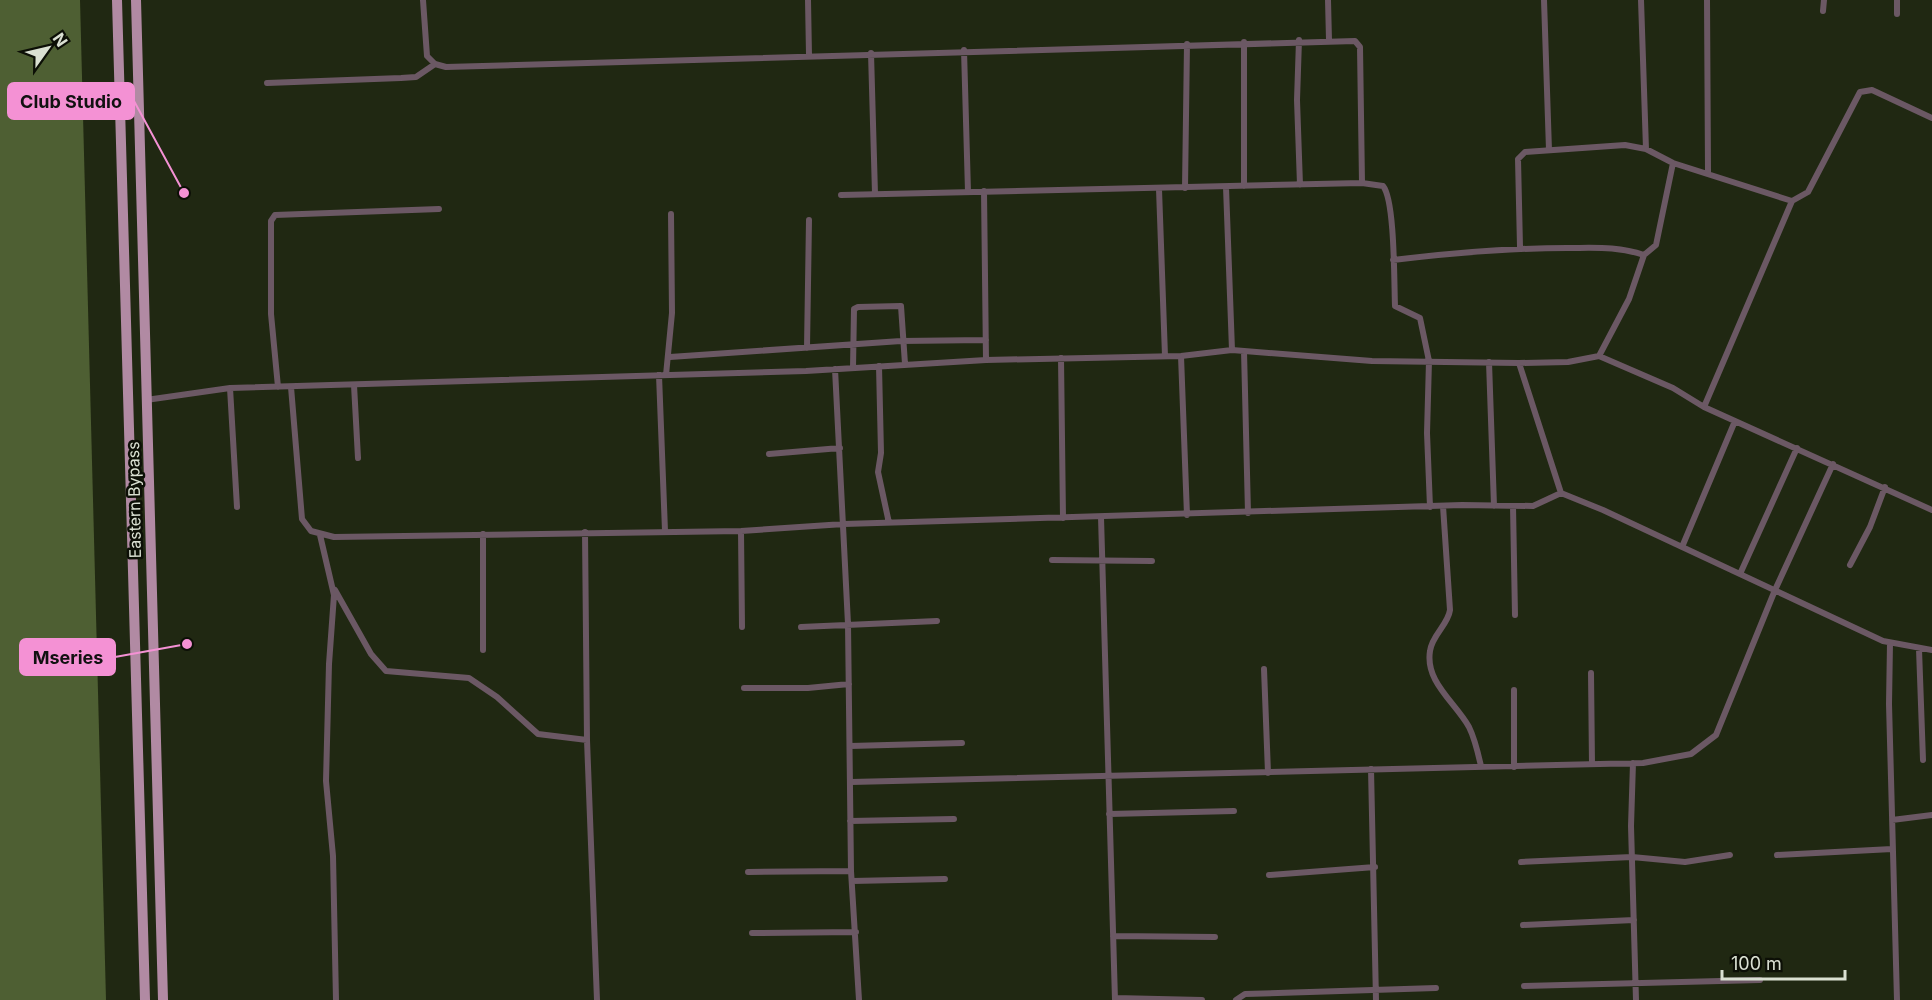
<svg xmlns="http://www.w3.org/2000/svg" width="1932" height="1000" viewBox="0 0 1932 1000" font-family="Inter,sans-serif">
<style>
.forest{fill:#4e5f33}
.lines{fill:none;stroke-linecap:round;stroke-linejoin:round}
.minor{stroke:#6b5864;stroke-width:6}
.primary{stroke:#b18aa3;stroke-width:10}
.labels{text-anchor:middle;dominant-baseline:central;stroke-width:5;stroke-linejoin:round;paint-order:stroke}
.street-label{font-size:16px;fill:#dae0d2;stroke:#0c0f06}
.leader{fill:none;stroke:#f491d4;stroke-width:2}
.callout-dot{fill:#f491d4;stroke:#0c0f06;stroke-width:2}
.callout{fill:#f491d4;stroke:#f491d4;stroke-width:2}
.callout-label{font-size:18px;text-anchor:middle;font-weight:bold;fill:#111}
</style>
<rect width="100%" height="100%" fill="#202812"/>
<!-- forest -->
<path class="forest" d="M0,0h80l26,1000h-106z"/>
<g class="lines">
<!-- minor -->
<path class="minor" d="M423,0l4,56 8,8 11,3 909,-26 5,6 2,136
M808,0l1,55
M1328,0l1,40
M1544,0l5,150
M1641,0l5,149
M1707,0l1,172
M1823,11l1,-11
M1897,14v-14
M1299,40l-2,60 3,85
M964,50l4,142
M871,53l4,141
M267,83l134,-5 15,-1 19,-13
M1244,186v-144
M1226,187l6,163
M1185,188l2,-144
M1159,189l6,167
M984,191l2,169
M841,195l521,-12 21,3c12,14 11,97 12,120l25,12 9,43 -2,72 3,74
M1520,247l-2,-88 7,-7 100,-7 21,4 27,14 119,38 16,-9 52,-100 12,-2 60,28
M1393,260c58,-7 115,-12 174,-12 27,0 51,-2 77,7
M807,348l2,-128
M1244,351l4,162
M1181,356l6,159
M1599,356l30,-57 15,-44 12,-10 17,-82
M670,357l231,-16 85,-1
M1061,358l2,160
M1489,362l5,144
M1519,363l42,130 42,17 280,131 49,9
M879,366l2,87 -3,19 11,51
M853,368l1,-59 4,-2 43,-1 4,58
M835,369l13,255 3,247 8,129
M659,375l6,156
M666,375l6,-62 -1,-99
M354,385l4,73
M278,387l-7,-73v-93l4,-6 164,-6
M291,387l11,132 9,12 23,6 407,-6 103,-7 618,-19 71,1 28,-13
M230,388l7,119
M146,400l84,-12 576,-17 180,-11 195,-4 51,-6 140,11 147,2 49,-1 31,-6 74,32 31,19 228,103
M1704,407l88,-206
M769,454l71,-6
M1443,506l7,104c-2,15 -18,25 -20,41 -5,31 25,51 39,76 6,12 9,26 12,39
M1513,506l2,109
M1101,517l14,483
M741,531l1,96
M585,532l2,208 10,260
M320,535l14,60 -5,69 -3,117 7,75 3,144
M1682,547l53,-126
M1052,560l100,1
M1850,565l20,-38 15,-40
M1740,574l57,-126
M335,590l36,64 15,17 83,7 28,19 41,37 49,6
M801,627l136,-6
M1890,643l-1,61 8,296
M1919,649l4,111
M483,650v-116
M1264,669l4,104
M1591,673l1,91
M744,688h64l41,-4
M850,746l112,-3
M1633,763l-2,63 5,174
M1514,767v-77
M1371,769l5,231
M851,782l792,-19 48,-9 25,-19 59,-145 58,-126
M1109,814l125,-3
M1892,820l40,-5
M850,821l104,-2
M1777,855l115,-6
M1521,862l111,-5 53,5 45,-7
M748,872l103,-1
M1269,875l106,-8
M852,881l93,-2
M1523,925l111,-5
M752,933l104,-1
M1113,936l102,1
M1524,986l236,-6
M1115,998l87,2
M1236,1000l9,-6 191,-6"/>
<!-- primary -->
<path class="primary" d="M117,0l28,1000
M136,0l27,1000"/>
</g>
<g class="labels">
<!-- street labels -->
<g class="street-label">
<text transform="translate(134 500) rotate(-91)">Eastern Bypass</text>
</g>
</g>
<!-- callouts -->
<path class="leader" d="M184 193L134 101M187 644L115 657"/>
<g class="callout-dot">
<circle cx="184" cy="193" r="6"/>
<circle cx="187" cy="644" r="6"/>
</g>
<g class="callout">
<rect x="8" y="83" width="126" height="36" rx="6"/>
<rect x="20" y="639" width="95" height="36" rx="6"/>
</g>
<g class="callout-label">
<text x="71" y="108">Club Studio</text>
<text x="68" y="664">Mseries</text>
</g>
<!-- north arrow -->
<g transform="translate(48 48) rotate(56)" stroke="#0c0f06" stroke-width="4.5" paint-order="stroke">
<path d="M0-4.5L10 22L0 15L-10 22Z" fill="#dae0d2"/>
<text y="-9" font-size="16" font-weight="bold" text-anchor="middle" fill="#dae0d2">N</text>
</g>
<!-- scale -->
<path d="M1722 970v9h123v-9" fill="none" stroke="#dae0d2" stroke-width="3"/>
<text x="1731" y="970" font-size="18" fill="#dae0d2" stroke="#0c0f06" stroke-width="4.5" paint-order="stroke">100 m</text>
</svg>
